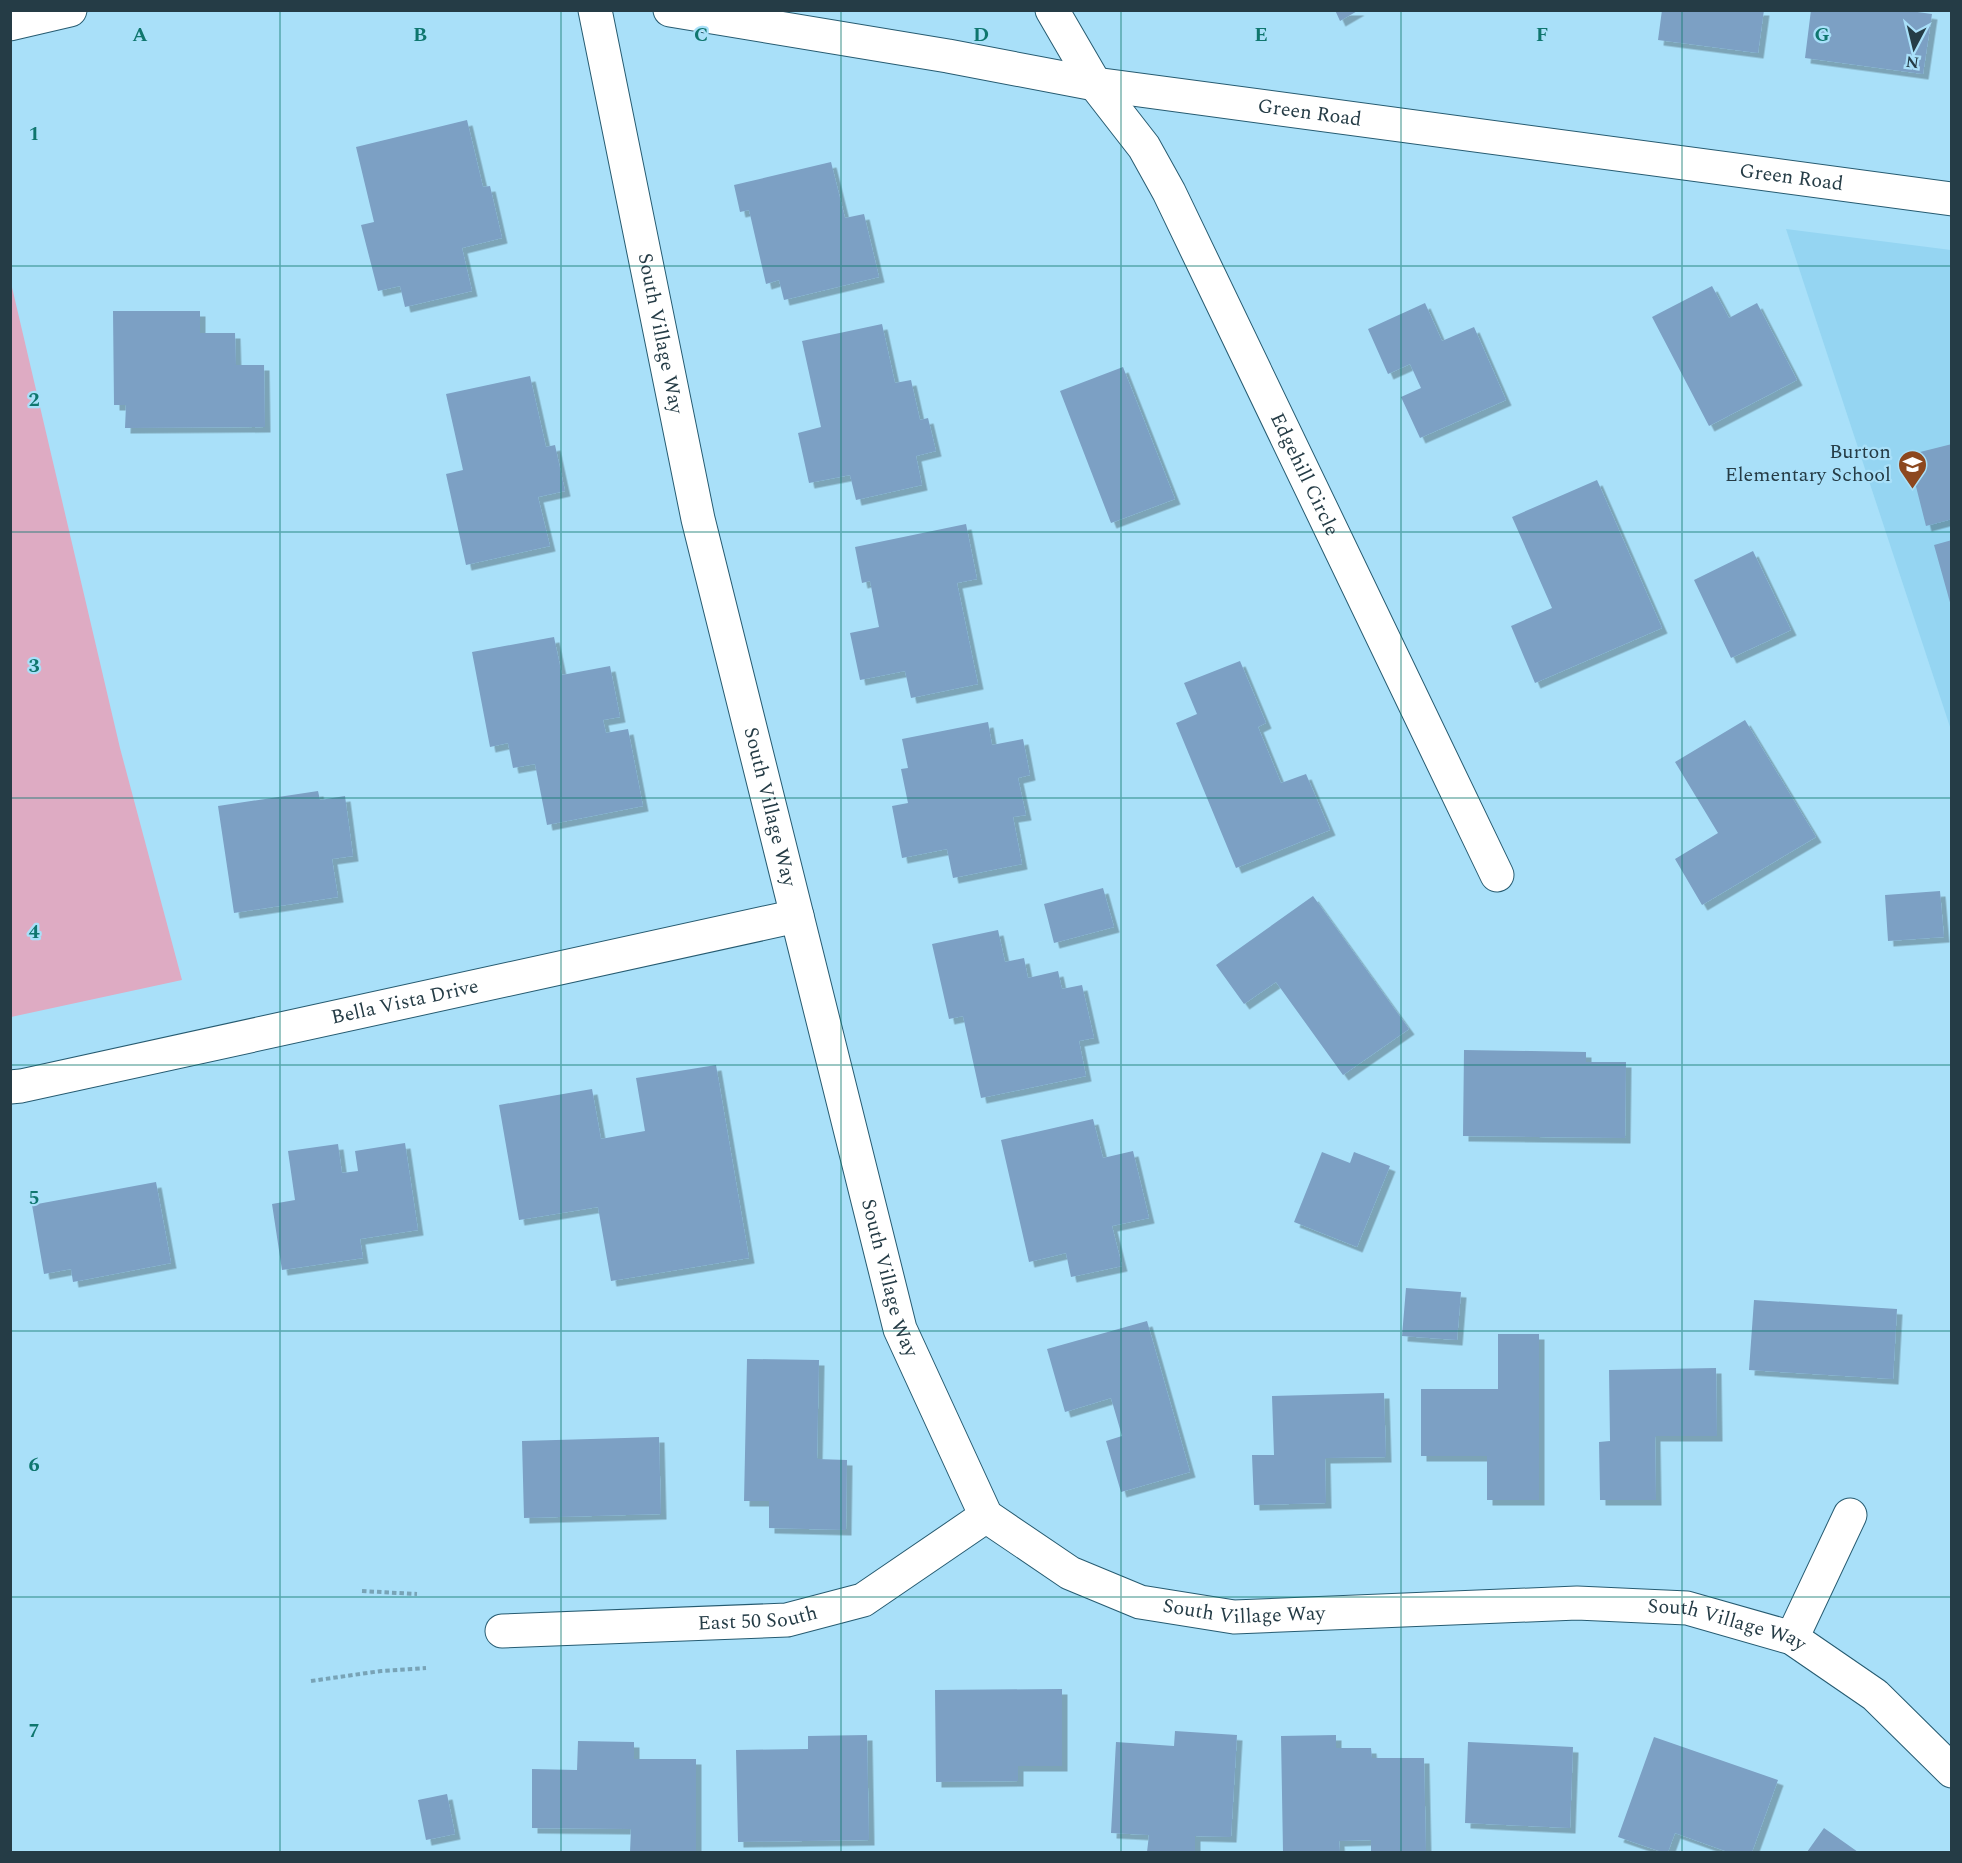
<svg xmlns="http://www.w3.org/2000/svg" width="1962" height="1863" viewBox="0 0 1962 1863" font-family="Spectral,serif">
<style>
.built{fill:#95d5f2}
.green{fill:#deabc3}
.building{fill:#7ca0c4;filter:url(#shadow)}
.lines{fill:none;stroke-linecap:round;stroke-linejoin:round}
.minor-casing{stroke:#265b71;stroke-width:35}
.path{stroke:#78a3b6;stroke-width:4;stroke-dasharray:4.5 3;stroke-linecap:butt}
.minor{stroke:#fff;stroke-width:33}
.grid{fill:none;stroke:#0f766e;stroke-width:1.5;stroke-opacity:0.55}
.labels{text-anchor:middle;dominant-baseline:central;stroke-width:4.5;stroke-linejoin:round;paint-order:stroke}
.street-label{font-size:20px;fill:#253c46;stroke:#a9e0f9}
.poi-label{font-size:20px;fill:#253c46;stroke:#a9e0f9;text-anchor:end}
.grid-label{font-size:20px;text-anchor:middle;font-weight:bold;fill:#0f766e;stroke:#a9e0f9;stroke-width:4.5;stroke-linejoin:round;paint-order:stroke}
</style>
<defs>
<filter id="shadow"><feDropShadow dx="5.5" dy="5.5" stdDeviation="0" flood-color="#0004"/></filter>
</defs>
<rect width="100%" height="100%" fill="#a9e0f9"/>
<!-- built -->
<path class="built" d="M1786,229l165,21v480z"/>
<!-- green -->
<path class="green" d="M11,283l109,465 62,232 -171,37z"/>
<!-- building -->
<path class="building" d="M1335,10h24l-19,11z
M1662,10h102l-6,43 -100,-13z
M1811,10h92l29,4 -9,60 -118,-16z
M467,120l16,67 7,-1 12,52 -40,10 10,43 -67,16 -5,-21 -22,5 -17,-66 13,-3 -18,-75z
M831,162l14,56 19,-4 15,63 -95,23 -5,-20 -13,4 -17,-74 -9,2 -6,-27z
M1712,286l17,32 28,-15 40,77 -88,46 -57,-109z
M1425,303l17,38 32,-14 32,73 -86,38 -19,-41 20,-9 -11,-24 -22,10 -20,-45z
M113,311h87v22h35l1,32h28l1,62 -140,1 1,-23h-12z
M882,324l13,59 16,-3 9,40 8,-2 8,33 -20,5 6,29 -66,15 -6,-25 -41,8 -11,-50 23,-6 -19,-86z
M1123,367l52,132 -64,24 -51,-132z
M530,376l16,71 9,-2 10,46 -27,6 12,49 -84,19 -20,-91 17,-4 -17,-76z
M1952,444v75l-26,7 -18,-71z
M1597,480l65,148 -127,55 -24,-57 41,-18 -40,-91z
M966,524l11,55 -20,4 21,101 -67,14 -6,-27 -45,9 -10,-47 29,-6 -9,-46 -8,2 -7,-36z
M1952,540v66h-1l-17,-61z
M1753,551l38,79 -60,28 -37,-78z
M554,637l8,38 48,-9 10,51 -17,3 3,13 22,-4 15,77 -96,19 -12,-61 -22,4 -5,-25 -18,4 -18,-95z
M1240,661l26,62 -8,4 23,56 25,-9 24,56 -94,38 -60,-145 21,-9 -13,-31z
M1745,720l71,117 -114,68 -27,-46 43,-26 -43,-71z
M988,722l4,23 31,-6 7,36 -12,3 8,37 -13,2 9,47 -69,14 -6,-29 -45,9 -10,-52 16,-3 -7,-34 7,-1 -6,-29z
M318,791l2,9 25,-4 8,60 -21,3 6,38 -104,16 -16,-107z
M1103,888l11,39 -60,16 -10,-39z
M1940,891l4,46 -56,4 -3,-46z
M1313,896l96,133 -66,46 -67,-93 -32,22 -28,-39z
M998,930l7,32 19,-4 4,20 30,-7 4,18 20,-4 12,53 -15,3 7,35 -105,22 -18,-82 -14,3 -17,-75z
M1464,1050l122,2v10h40l-1,76 -162,-2z
M716,1065l33,193 -138,23 -13,-74 -79,13 -20,-115 93,-16 9,50 44,-8 -9,-53z
M1093,1119l10,39 30,-7 16,67 -37,8 10,40 -51,11 -5,-24 -37,9 -28,-122z
M405,1143l13,87 -58,9 3,19 -81,12 -10,-66 23,-4 -7,-49 50,-7 4,29 16,-2 -3,-20z
M1322,1152l28,11 4,-11 36,14 -33,81 -63,-25z
M156,1182l15,81 -98,19 -2,-13 -27,5 -12,-69z
M1406,1288l55,4 -4,48 -55,-4z
M1754,1300l143,9 -4,70 -144,-9z
M1147,1321l43,151 -69,20 -15,-51 16,-5 -11,-38 -46,14 -18,-63z
M1498,1334h41v166h-52v-44h-66v-67h77z
M747,1359l72,1 -2,99 30,1 -1,70 -77,-2v-27h-25z
M1716,1368l1,68h-62l1,64h-56l-1,-58 11,-1 -1,-71z
M1384,1393l2,64 -61,1 1,45 -72,2 -2,-50h22l-2,-59z
M659,1437l2,77 -137,4 -2,-77z
M1062,1689v77h-44v15l-82,1 -1,-92z
M1175,1731l62,4 -6,102 -36,-1v16h-48l2,-17 -38,-2 5,-91 58,4z
M867,1735l2,105 -131,2 -2,-92 72,-1v-13z
M1336,1735v13h35l1,10h52l2,94h-55v-12l-32,1 1,11h-57l-2,-116z
M1654,1737l124,43 -26,72h-24l-53,-19 -7,19h-6l-44,-15z
M578,1741l56,1v17h62v93h-66l1,-23 -99,-1v-59l45,1z
M1468,1742l105,5 -3,81 -105,-5z
M447,1794l8,40 -29,6 -8,-40z
M1824,1828l34,24h-51z"/>
<g class="lines">
<defs>
<g id="minor">
<path id="s1" d="M595,10l103,509 202,810 86,187 84,57 70,29 94,15 343,-14 110,5 105,30 83,57 77,76"/>
<path id="s2" d="M670,10l278,46 147,28 857,115"/>
<path id="s3" d="M1052,10l43,74 49,63 25,45 328,683"/>
<path d="M10,24l60,-14"/>
<path id="s4" d="M10,1087l11,-1 776,-170"/>
<path id="s5" d="M502,1631l285,-11 76,-20 123,-84"/>
<path d="M1792,1638l58,-123"/>
</g>
</defs>
<!-- minor casing -->
<use href="#minor" class="minor-casing"/>
<!-- path -->
<path class="path" d="M362,1591l55,3
M311,1681l70,-10 45,-3"/>
<!-- minor -->
<use href="#minor" class="minor"/>
</g>
<!-- grid -->
<path class="grid" d="M280,10v1842M561,10v1842M841,10v1842M1121,10v1842M1401,10v1842M1682,10v1842M10,266h1942M10,532h1942M10,798h1942M10,1065h1942M10,1331h1942M10,1597h1942"/>
<!-- icons -->
<defs>
<symbol id="school-pin" viewBox="-11 -11 22 30"><path d="M0 17L-7.5 6A9.5 9.5 0 1 1 7.5 6Z" fill="#8d481f" stroke="#a9e0f9"/><path d="M0-5L7-2L0 1L-7-2ZM-4 1L0 2.5L4 1V4Q0 6-4 4Z" fill="#fff"/></symbol>
</defs>
<g fill-rule="evenodd">
<use href="#school-pin" x="1896" y="448" width="33" height="45"/>
</g>
<g class="labels">
<!-- street labels -->
<g class="street-label">
<text stroke="none"><textPath href="#s2" startOffset="648">Green Road</textPath></text>
<text stroke="none"><textPath href="#s2" startOffset="1134">Green Road</textPath></text>
<text stroke="none"><textPath href="#s1" startOffset="330">South Village Way</textPath></text>
<text stroke="none"><textPath href="#s3" startOffset="530">Edgehill Circle</textPath></text>
<text stroke="none"><textPath href="#s1" startOffset="816">South Village Way</textPath></text>
<text stroke="none"><textPath href="#s4" startOffset="404">Bella Vista Drive</textPath></text>
<text stroke="none"><textPath href="#s1" startOffset="1302">South Village Way</textPath></text>
<text stroke="none"><textPath href="#s1" startOffset="1842">South Village Way</textPath></text>
<text stroke="none"><textPath href="#s5" startOffset="256">East 50 South</textPath></text>
<text stroke="none"><textPath href="#s1" startOffset="2328">South Village Way</textPath></text>
</g>
<!-- poi labels -->
<g class="poi-label">
<text x="1891" y="452">Burton<tspan x="1891" dy="23">Elementary School</tspan></text>
</g>
</g>
<g class="grid-label">
<text x="140" y="41">A</text>
<text x="420" y="41">B</text>
<text x="701" y="41">C</text>
<text x="981" y="41">D</text>
<text x="1261" y="41">E</text>
<text x="1542" y="41">F</text>
<text x="1822" y="41">G</text>
<text x="34" y="140">1</text>
<text x="34" y="406">2</text>
<text x="34" y="672">3</text>
<text x="34" y="938">4</text>
<text x="34" y="1204">5</text>
<text x="34" y="1471">6</text>
<text x="34" y="1737">7</text>
</g>
<!-- border -->
<rect width="1962" height="1863" fill="none" stroke="#253c46" stroke-width="24"/>
<!-- north arrow -->
<g transform="translate(1914 48) rotate(187)" stroke="#a9e0f9" stroke-width="4.5" paint-order="stroke">
<path d="M0-4.5L10 22L0 15L-10 22Z" fill="#253c46"/>
<text y="-9" font-size="16" font-weight="bold" text-anchor="middle" fill="#253c46">N</text>
</g>
</svg>
